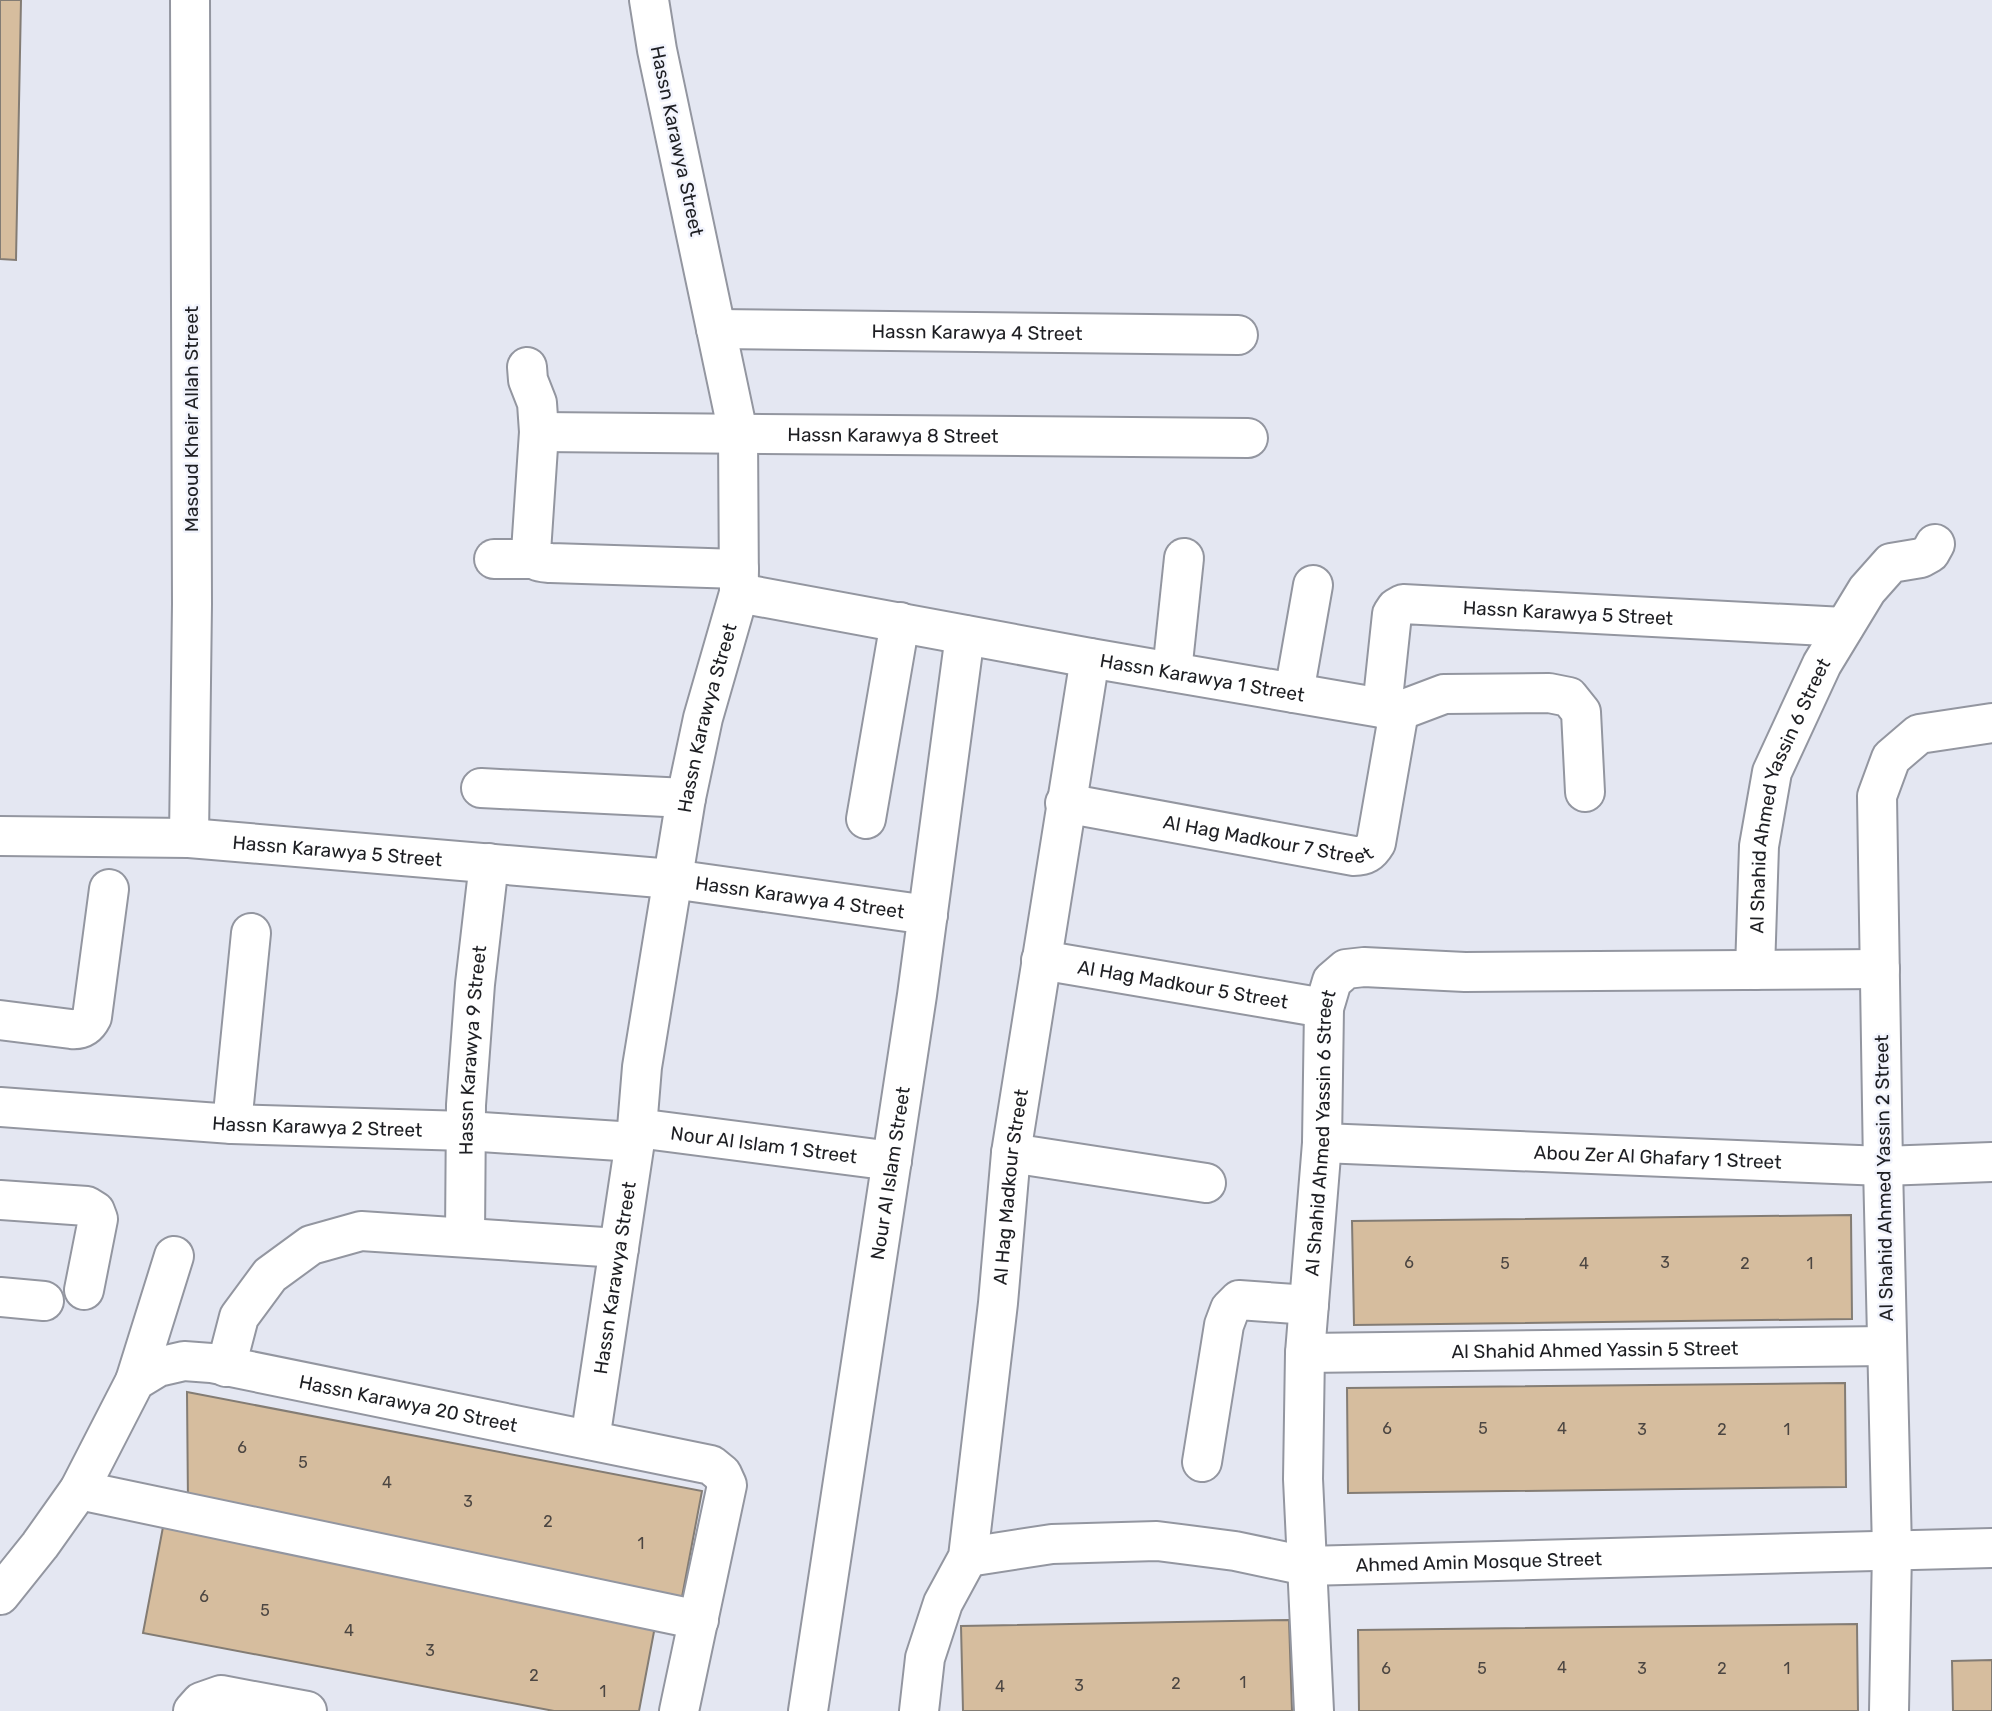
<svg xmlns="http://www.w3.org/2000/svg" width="1992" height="1711" viewBox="0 0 1992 1711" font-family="Rubik,sans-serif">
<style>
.building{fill:#d6bd9e;stroke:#837c74;stroke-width:2}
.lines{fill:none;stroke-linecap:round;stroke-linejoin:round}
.minor-casing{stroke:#9396a0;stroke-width:42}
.minor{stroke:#fff;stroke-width:38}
.labels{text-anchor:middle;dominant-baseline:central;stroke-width:5;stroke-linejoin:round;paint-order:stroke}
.number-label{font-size:16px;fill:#4c4642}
.street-label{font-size:19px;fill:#1e1f23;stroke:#f2f4fd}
</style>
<rect width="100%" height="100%" fill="#e4e7f2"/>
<!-- building -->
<path class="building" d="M0,0h21l-5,260 -16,-1z
M1851,1215l1,104 -498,6 -2,-104z
M1845,1383l1,104 -498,6 -1,-105z
M187,1392l515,99 -20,106 -494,-93z
M163,1527l493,94 -17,90h-85l-411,-78z
M1289,1620l3,91h-329l-2,-85z
M1857,1624l1,87h-499l-1,-81z
M1992,1660v51h-39l-1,-50z"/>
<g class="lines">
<defs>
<g id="minor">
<path id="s1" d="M716,329l522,6"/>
<path d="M527,367l1,13 9,23 2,29 -8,120c3,11 10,10 20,11l188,6"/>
<path id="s2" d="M539,432l709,6"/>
<path d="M494,559h39"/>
<path id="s3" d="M739,593l351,65 309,53 45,-17 105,-1 20,4 12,15 4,80"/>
<path d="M1172,672l12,-114"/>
<path d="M1294,693l19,-108"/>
<path id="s4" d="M1382,708l10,-94 4,-6 7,-4 441,23"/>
<path d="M481,788l205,10"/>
<path id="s5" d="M1065,803l289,53c11,0 16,-3 22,-13l23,-132"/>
<path d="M866,819l34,-197"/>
<path id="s6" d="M0,836l189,2 483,41 256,36"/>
<path d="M189,838l3,-234 -2,-604"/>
<path id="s7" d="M1041,960l283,48"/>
<path id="s8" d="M1755,970l4,-124 13,-74 50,-108 45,-74 24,-27 30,-5 9,-5 5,-9"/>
<path d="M0,1020l71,9c11,1 16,-2 21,-12l17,-128"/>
<path id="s9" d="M0,1107l232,17 234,7 169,11"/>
<path d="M232,1124l19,-191"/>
<path id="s10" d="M637,1128l255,33"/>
<path id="s11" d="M1322,1143l561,23 109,-4"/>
<path d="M1011,1153l195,30"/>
<path d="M0,1200l87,6 8,5 3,8 -14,71"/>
<path id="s12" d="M465,1237l1,-132 9,-121 14,-121"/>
<path d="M0,1297l44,4"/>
<path id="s13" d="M1305,1353l582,-7"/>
<path d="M226,1367l13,-50 31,-42 41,-30 50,-14 258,17"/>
<path d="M135,1381l39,-125"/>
<path id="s14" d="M590,1440l47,-312 5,-61 44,-269 17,-80 36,-125 -1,-160 -81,-383 -8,-50"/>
<path d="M1202,1462l22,-137 6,-16 9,-9 70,5"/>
<path d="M79,1490l620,130"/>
<path id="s15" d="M968,1557l84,-13 105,-3 78,10 71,15 686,-18"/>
<path id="s16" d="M0,1595l40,-50 39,-55 56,-109 23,-14 26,-6 27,2 500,102 11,9 5,11 -48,226"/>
<path d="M193,1711l8,-9 20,-7 86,16"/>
<path id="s17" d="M808,1711l109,-716 48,-360"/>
<path id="s18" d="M919,1711l6,-53 18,-55 25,-46 30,-254 13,-150 79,-495"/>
<path id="s19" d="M1314,1711l-11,-232 2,-126 17,-210 2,-135 8,-27 14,-12 18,-2 101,5 415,-3"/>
<path d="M1889,1711l3,-161 -9,-384 -6,-370 14,-38 28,-24 73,-11"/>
</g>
</defs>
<!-- minor casing -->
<use href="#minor" class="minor-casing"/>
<!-- minor -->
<use href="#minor" class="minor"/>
</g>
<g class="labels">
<!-- number labels -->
<g class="number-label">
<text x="1409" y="1262">6</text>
<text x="1665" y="1262">3</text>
<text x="1505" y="1263">5</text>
<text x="1584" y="1263">4</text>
<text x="1745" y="1263">2</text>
<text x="1810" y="1263">1</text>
<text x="1387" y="1428">6</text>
<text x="1483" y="1428">5</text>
<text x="1562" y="1428">4</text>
<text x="1642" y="1429">3</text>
<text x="1722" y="1429">2</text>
<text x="1787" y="1429">1</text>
<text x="242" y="1447">6</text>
<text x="303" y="1462">5</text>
<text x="387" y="1482">4</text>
<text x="468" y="1501">3</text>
<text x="548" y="1521">2</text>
<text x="641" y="1543">1</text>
<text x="204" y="1596">6</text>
<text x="265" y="1610">5</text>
<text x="349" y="1630">4</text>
<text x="430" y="1650">3</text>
<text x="1562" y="1667">4</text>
<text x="1386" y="1668">6</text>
<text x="1482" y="1668">5</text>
<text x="1642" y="1668">3</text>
<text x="1722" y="1668">2</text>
<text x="1787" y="1668">1</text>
<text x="534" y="1675">2</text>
<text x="1243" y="1682">1</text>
<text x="1176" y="1683">2</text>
<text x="1079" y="1685">3</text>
<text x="1000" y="1686">4</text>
<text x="603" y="1691">1</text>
</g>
<!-- street labels -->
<g class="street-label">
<text transform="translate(677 141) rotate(78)">Hassn Karawya Street</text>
<text stroke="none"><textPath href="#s1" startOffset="261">Hassn Karawya 4 Street</textPath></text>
<text transform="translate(191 419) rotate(-90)">Masoud Kheir Allah Street</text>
<text stroke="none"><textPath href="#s2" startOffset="354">Hassn Karawya 8 Street</textPath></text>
<text stroke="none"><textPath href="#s4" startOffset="275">Hassn Karawya 5 Street</textPath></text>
<text stroke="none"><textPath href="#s3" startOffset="471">Hassn Karawya 1 Street</textPath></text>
<text stroke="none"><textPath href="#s14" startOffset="732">Hassn Karawya Street</textPath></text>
<text stroke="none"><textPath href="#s8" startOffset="180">Al Shahid Ahmed Yassin 6 Street</textPath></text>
<text stroke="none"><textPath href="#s5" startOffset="206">Al Hag Madkour 7 Street</textPath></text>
<text stroke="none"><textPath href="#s6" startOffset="338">Hassn Karawya 5 Street</textPath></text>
<text stroke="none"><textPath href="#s6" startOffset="803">Hassn Karawya 4 Street</textPath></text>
<text stroke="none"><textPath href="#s7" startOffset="144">Al Hag Madkour 5 Street</textPath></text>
<text stroke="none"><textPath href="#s12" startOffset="187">Hassn Karawya 9 Street</textPath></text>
<text stroke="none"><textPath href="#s9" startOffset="318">Hassn Karawya 2 Street</textPath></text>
<text stroke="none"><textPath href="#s19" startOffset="579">Al Shahid Ahmed Yassin 6 Street</textPath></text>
<text stroke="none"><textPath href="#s10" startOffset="128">Nour Al Islam 1 Street</textPath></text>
<text stroke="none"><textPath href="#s11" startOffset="336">Abou Zer Al Ghafary 1 Street</textPath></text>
<text stroke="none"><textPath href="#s17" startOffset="544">Nour Al Islam Street</textPath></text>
<text transform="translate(1884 1178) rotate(-91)">Al Shahid Ahmed Yassin 2 Street</text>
<text stroke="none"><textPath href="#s18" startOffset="536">Al Hag Madkour Street</textPath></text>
<text stroke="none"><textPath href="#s14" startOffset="164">Hassn Karawya Street</textPath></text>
<text stroke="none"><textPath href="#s13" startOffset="290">Al Shahid Ahmed Yassin 5 Street</textPath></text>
<text stroke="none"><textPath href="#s16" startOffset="536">Hassn Karawya 20 Street</textPath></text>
<text stroke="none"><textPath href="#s15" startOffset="514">Ahmed Amin Mosque Street</textPath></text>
</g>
</g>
</svg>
